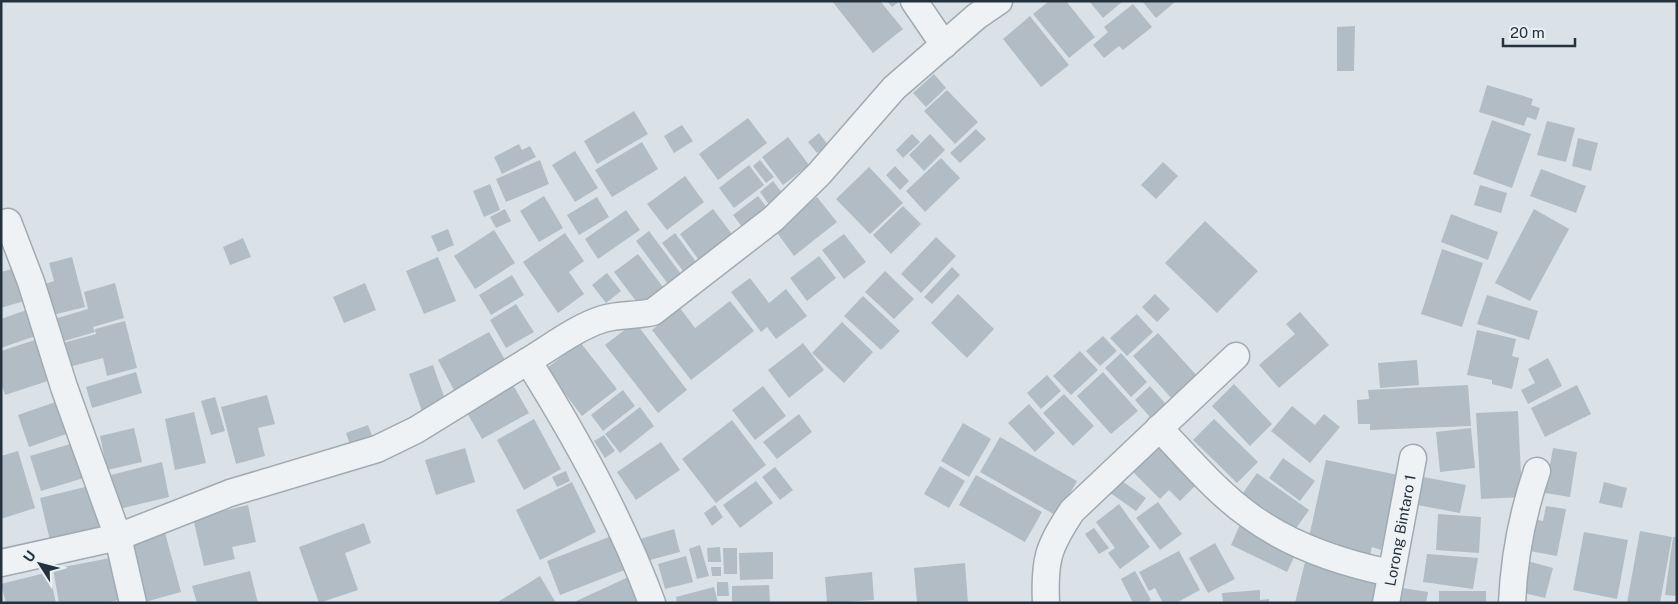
<svg xmlns="http://www.w3.org/2000/svg" width="1678" height="604" viewBox="0 0 1678 604" font-family="'Public Sans',sans-serif">
<style>
.building{fill:#b2bcc4}
.lines{fill:none;stroke-linecap:round;stroke-linejoin:round}
.minor-casing{stroke:#a0aab1;stroke-width:29}
.minor{stroke:#eef2f5;stroke-width:26}
.labels{text-anchor:middle;dominant-baseline:central;stroke-width:4.5;stroke-linejoin:round;paint-order:stroke}
.street-label{font-size:15px;fill:#24323e;stroke:#eaf1f5}
</style>
<rect width="100%" height="100%" fill="#dbe2e7"/>
<!-- building -->
<path class="building" d="M832,1h48l23,28 -30,24z
M887,1h13l-8,6z
M1049,1h17l29,36 -26,21 -36,-44z
M1089,1h34l-20,17z
M1142,1h34l-20,17z
M1133,4l19,23 -29,23 -4,-4 -15,12 -11,-13 15,-13 -4,-5z
M1030,16l39,49 -28,22 -38,-48z
M1355,26l-1,45h-17v-44z
M934,74l12,14 -20,19 -13,-14z
M1487,85l46,14 -2,6 9,3 -4,12 -9,-3 -3,9 -45,-14z
M947,90l31,32 -23,22 -31,-33z
M634,111l14,23 -51,30 -13,-23z
M748,118l19,25 -49,37 -19,-26z
M1492,120l39,14 -19,54 -39,-14z
M1547,121l28,7 -9,34 -29,-7z
M682,125l11,16 -19,12 -10,-17z
M976,129l10,10 -26,24 -10,-10z
M819,133l9,12 -11,8 -9,-11z
M912,134l8,8 -17,16 -7,-8z
M930,134l15,16 -21,21 -15,-16z
M788,137l21,28 -26,20 -21,-28z
M1578,138l20,5 -7,28 -19,-5z
M642,142l16,27 -46,28 -17,-27z
M519,144l3,6 8,-4 6,11 -34,17 -8,-17z
M575,151l23,37 -23,14 -23,-37z
M941,158l19,20 -35,34 -19,-21z
M540,160l9,24 -43,18 -10,-23z
M760,160l14,17 -8,6 -13,-17z
M1163,162l15,14 -22,23 -15,-14z
M749,165l15,20 -30,23 -15,-20z
M895,166l14,15 -9,9 -14,-15z
M869,167l34,36 -33,31 -34,-35z
M1541,169l45,17 -10,27 -46,-17z
M685,176l19,26 -37,28 -20,-26z
M773,181l14,18 -14,11 -13,-18z
M490,184l10,26 -16,7 -11,-26z
M1480,185l27,8 -6,20 -27,-8z
M544,196l19,32 -24,14 -19,-31z
M758,196l13,17 -25,19 -13,-17z
M597,197l12,20 -30,18 -12,-20z
M817,197l20,25 -43,34 -19,-26z
M903,206l18,18 -30,30 -18,-19z
M505,209l6,12 -15,7 -6,-11z
M713,209l25,33 -34,25 -24,-33z
M1534,209l35,20 -39,72 -35,-18z
M626,210l14,20 -42,29 -13,-20z
M1451,214l47,18 -10,28 -47,-18z
M1205,221l53,50 -41,42 -52,-50z
M448,229l6,16 -16,7 -7,-16z
M494,230l21,33 -40,26 -21,-33z
M649,231l35,47 -13,10 -35,-47z
M565,233l19,28 -15,11 15,22 -26,19 -35,-51z
M675,233l27,37 -13,9 -27,-36z
M844,234l22,28 -22,17 -22,-29z
M936,237l20,19 -35,37 -20,-19z
M243,238l8,19 -21,8 -7,-18z
M1442,249l41,14 -21,64 -41,-13z
M638,254l28,37 -24,18 -28,-37z
M819,256l17,22 -29,23 -17,-23z
M72,257l13,50 -32,8 -8,-31 9,-3 -5,-18z
M438,257l18,44 -32,13 -18,-43z
M952,267l8,8 -28,29 -8,-7z
M15,268l9,33 -23,7v-36z
M885,271l29,28 -20,20 -29,-27z
M607,273l14,18 -15,12 -14,-18z
M512,275l12,20 -33,20 -12,-20z
M750,278l19,25 17,-14 21,27 -31,23 -9,-12 -6,5 -30,-40z
M115,283l9,35 -31,9 2,5 -34,10 -7,-23 34,-10 -4,-17z
M365,283l11,27 -32,13 -11,-26z
M958,294l36,35 -27,29 -36,-35z
M1155,294l15,15 -13,13 -15,-15z
M1487,295l51,16 -9,29 -52,-16z
M863,296l37,35 -19,19 -37,-34z
M730,301l24,30 -63,49 -39,-50 28,-22 15,20z
M516,304l18,28 -28,16 -16,-28z
M32,308l9,26 -40,14v-29z
M1300,312l29,33 -50,43 -20,-23 36,-31 -9,-10z
M1137,314l16,18 -26,24 -17,-18z
M125,321l12,47 -30,8 -4,-18 -34,9 -6,-24 33,-9 -1,-5z
M635,322l52,68 -29,23 -53,-68z
M842,322l31,30 -29,31 -32,-30z
M1477,330l39,9 -4,17 7,2 -7,31 -20,-5v-4l-25,-5z
M489,332l19,33 -52,29 -18,-34z
M1158,333l41,45 -25,23 -41,-45z
M1103,336l14,15 -17,15 -14,-15z
M38,339l13,41 -46,15 -4,-13v-31z
M580,342l37,47 -35,27 -36,-47z
M803,343l21,27 -35,28 -21,-28z
M1080,351l18,19 -27,25 -18,-19z
M1121,353l26,29 -16,15 -26,-29z
M1548,358l14,28 -34,18 -7,-14 14,-7 -7,-14z
M1417,360l2,25 -39,3 -2,-25z
M433,365l14,40 -24,9 -14,-40z
M136,372l6,21 -50,15 -6,-21z
M1103,372l35,39 -27,23 -34,-38z
M1047,375l14,16 -20,18 -14,-16z
M1234,384l38,40 -22,22 -38,-40z
M513,385l16,28 -47,26 -16,-28z
M1468,385l3,41 -101,4v-6h-12l-1,-24 12,-1 -1,-9z
M1577,385l14,29 -46,23 -14,-29z
M763,386l23,30 -31,24 -23,-30z
M1150,386l21,24 -15,14 -21,-24z
M623,390l12,16 -32,25 -12,-16z
M1064,394l30,32 -21,20 -30,-33z
M267,395l8,29 -17,4 7,28 -29,8 -15,-57z
M215,397l10,34 -14,4 -10,-34z
M61,400l11,32 -43,15 -11,-32z
M1029,404l26,29 -20,19 -27,-29z
M1292,406l23,19 9,-11 16,13 -30,36 -39,-32z
M640,407l14,19 -34,27 -15,-19z
M1518,411l4,86 -41,2 -5,-86z
M194,412l12,51 -31,7 -10,-51z
M799,414l13,18 -35,27 -14,-17z
M534,419l27,50 -37,21 -27,-50z
M1214,419l44,43 -21,21 -44,-43z
M732,420l34,45 -50,38 -34,-44z
M963,423l28,16 -22,38 -28,-16z
M368,425l8,21 -23,8 -7,-21z
M134,428l8,34 -35,8 -7,-34z
M1471,428l4,40 -35,4 -4,-40z
M1159,432l39,51 -18,18 -11,-11 -9,9 -33,-33z
M604,435l11,16 -10,7 -11,-17z
M1000,437l77,44 -20,35 -77,-44z
M77,442l10,35 -46,14 -11,-35z
M661,442l19,28 -44,30 -19,-28z
M465,448l10,34 -39,13 -11,-35z
M1553,448l24,4 -7,45 -25,-4z
M18,451l17,57 -34,11v-63z
M1283,458l32,23 -15,20 -31,-23z
M1326,460l72,15 -17,75 -9,-3 -4,16 -34,-8 3,-11 -28,-7z
M162,462l7,35 -50,12 -8,-34z
M940,466l25,15 -16,27 -25,-14z
M775,467l18,23 -13,10 -18,-23z
M566,471l4,10 -13,6 -5,-10z
M1257,473l52,37 -19,27 -52,-37z
M976,475l66,37 -17,30 -66,-37z
M1115,476l31,22 -10,13 -30,-21z
M1418,476l48,9 -6,28 -48,-9z
M756,481l17,22 -33,25 -17,-23z
M572,482l24,50 -56,28 -24,-50z
M1604,482l23,6 -5,20 -23,-5z
M93,485l12,51 -53,13 -12,-51z
M1158,502l24,32 -22,16 -24,-32z
M1119,504l31,43 -30,22 -12,-16 7,-5 -19,-26z
M248,505l8,37 -24,5 3,12 -31,7 -11,-48z
M715,505l8,12 -11,9 -8,-13z
M1546,506l20,3 -9,47 -39,-7 6,-32 19,4z
M1438,514l43,3 -2,36 -43,-3z
M1242,520l57,27 -12,25 -56,-27z
M364,523l7,20 -26,10 13,37 -39,13 -20,-56z
M1094,528l15,20 -10,6 -14,-20z
M164,529l17,63 -36,10 -17,-63z
M674,529l6,23 -34,9 -6,-22z
M1640,531l32,6 -12,66h-33z
M1584,532l44,8 -11,59 -44,-9z
M614,535l13,34 -67,26 -13,-34z
M1673,537h4v59l-12,-1z
M1215,543l20,36 -27,14 -19,-35z
M700,545l9,31 -12,3 -8,-30z
M720,547l1,15h-13l-1,-14z
M723,548h14v26h-13z
M1179,551l21,39 -24,13h-13l-8,-15 -6,3 -10,-19z
M773,552v27l-33,1 -1,-27z
M1427,554l51,4 -5,31 -50,-7z
M686,556l7,26 -28,7 -7,-25z
M115,557l8,42 -18,4h-46l-6,-34z
M1306,558l77,18 -6,27h-82z
M1524,560l29,8 -8,30 -29,-7z
M965,563l3,40h-51l-3,-35z
M711,567h10v9h-9z
M250,571l8,32h-61l-5,-17z
M1135,571l16,29 -5,3h-13l-12,-24z
M49,572l7,31h-50l-5,-19z
M872,572l2,28 -47,3 -2,-26z
M635,574l13,29h-76z
M540,576l16,27h-60z
M717,582h11l1,14h-12z
M769,585l1,18h-38v-17z
M714,587l4,16h-41l-1,-6z
M1396,587l32,5 -2,11h-32z
M1260,590v10l9,-1v4h-46l-1,-10z
M1439,591h47v12h-47z"/>
<g class="lines">
<defs>
<g id="minor">
<path d="M914,1l30,44"/>
<path d="M8,222l23,60 33,105 54,150 15,66"/>
<path d="M1159,428c29,30 57,64 91,88 41,30 92,47 141,57"/>
<path d="M1,563l117,-26 112,-44 147,-44 39,-19 112,-69"/>
<path d="M652,603c-31,-84 -76,-166 -124,-242 23,-14 49,-34 75,-42 16,-5 33,-3 50,-7l120,-93 46,-45 75,-86 83,-72 22,-15"/>
<path d="M1046,603c-2,-43 2,-56 26,-92l164,-155"/>
<path id="s1" d="M1386,603l27,-145"/>
<path d="M1512,603c2,-46 10,-88 25,-132"/>
</g>
</defs>
<!-- minor casing -->
<use href="#minor" class="minor-casing"/>
<!-- minor -->
<use href="#minor" class="minor"/>
</g>
<g class="labels">
<!-- street labels -->
<g class="street-label">
<text stroke="none"><textPath href="#s1" startOffset="74">Lorong Bintaro 1</textPath></text>
</g>
</g>
<!-- border -->
<rect width="1678" height="604" fill="none" stroke="#24323e" stroke-width="5"/>
<!-- north arrow -->
<g transform="translate(40 564) rotate(306)" stroke="#eaf1f5" stroke-width="4" paint-order="stroke">
<path d="M0-4L9 19L0 12L-9 19Z" fill="#24323e"/>
<text y="-8" font-size="14" font-weight="bold" text-anchor="middle" fill="#24323e">U</text>
</g>
<!-- scale -->
<path d="M1503 38v8h72v-8" fill="none" stroke="#24323e" stroke-width="2.5"/>
<text x="1510" y="38" font-size="15" fill="#24323e" stroke="#eaf1f5" stroke-width="4" paint-order="stroke">20 m</text>
</svg>
